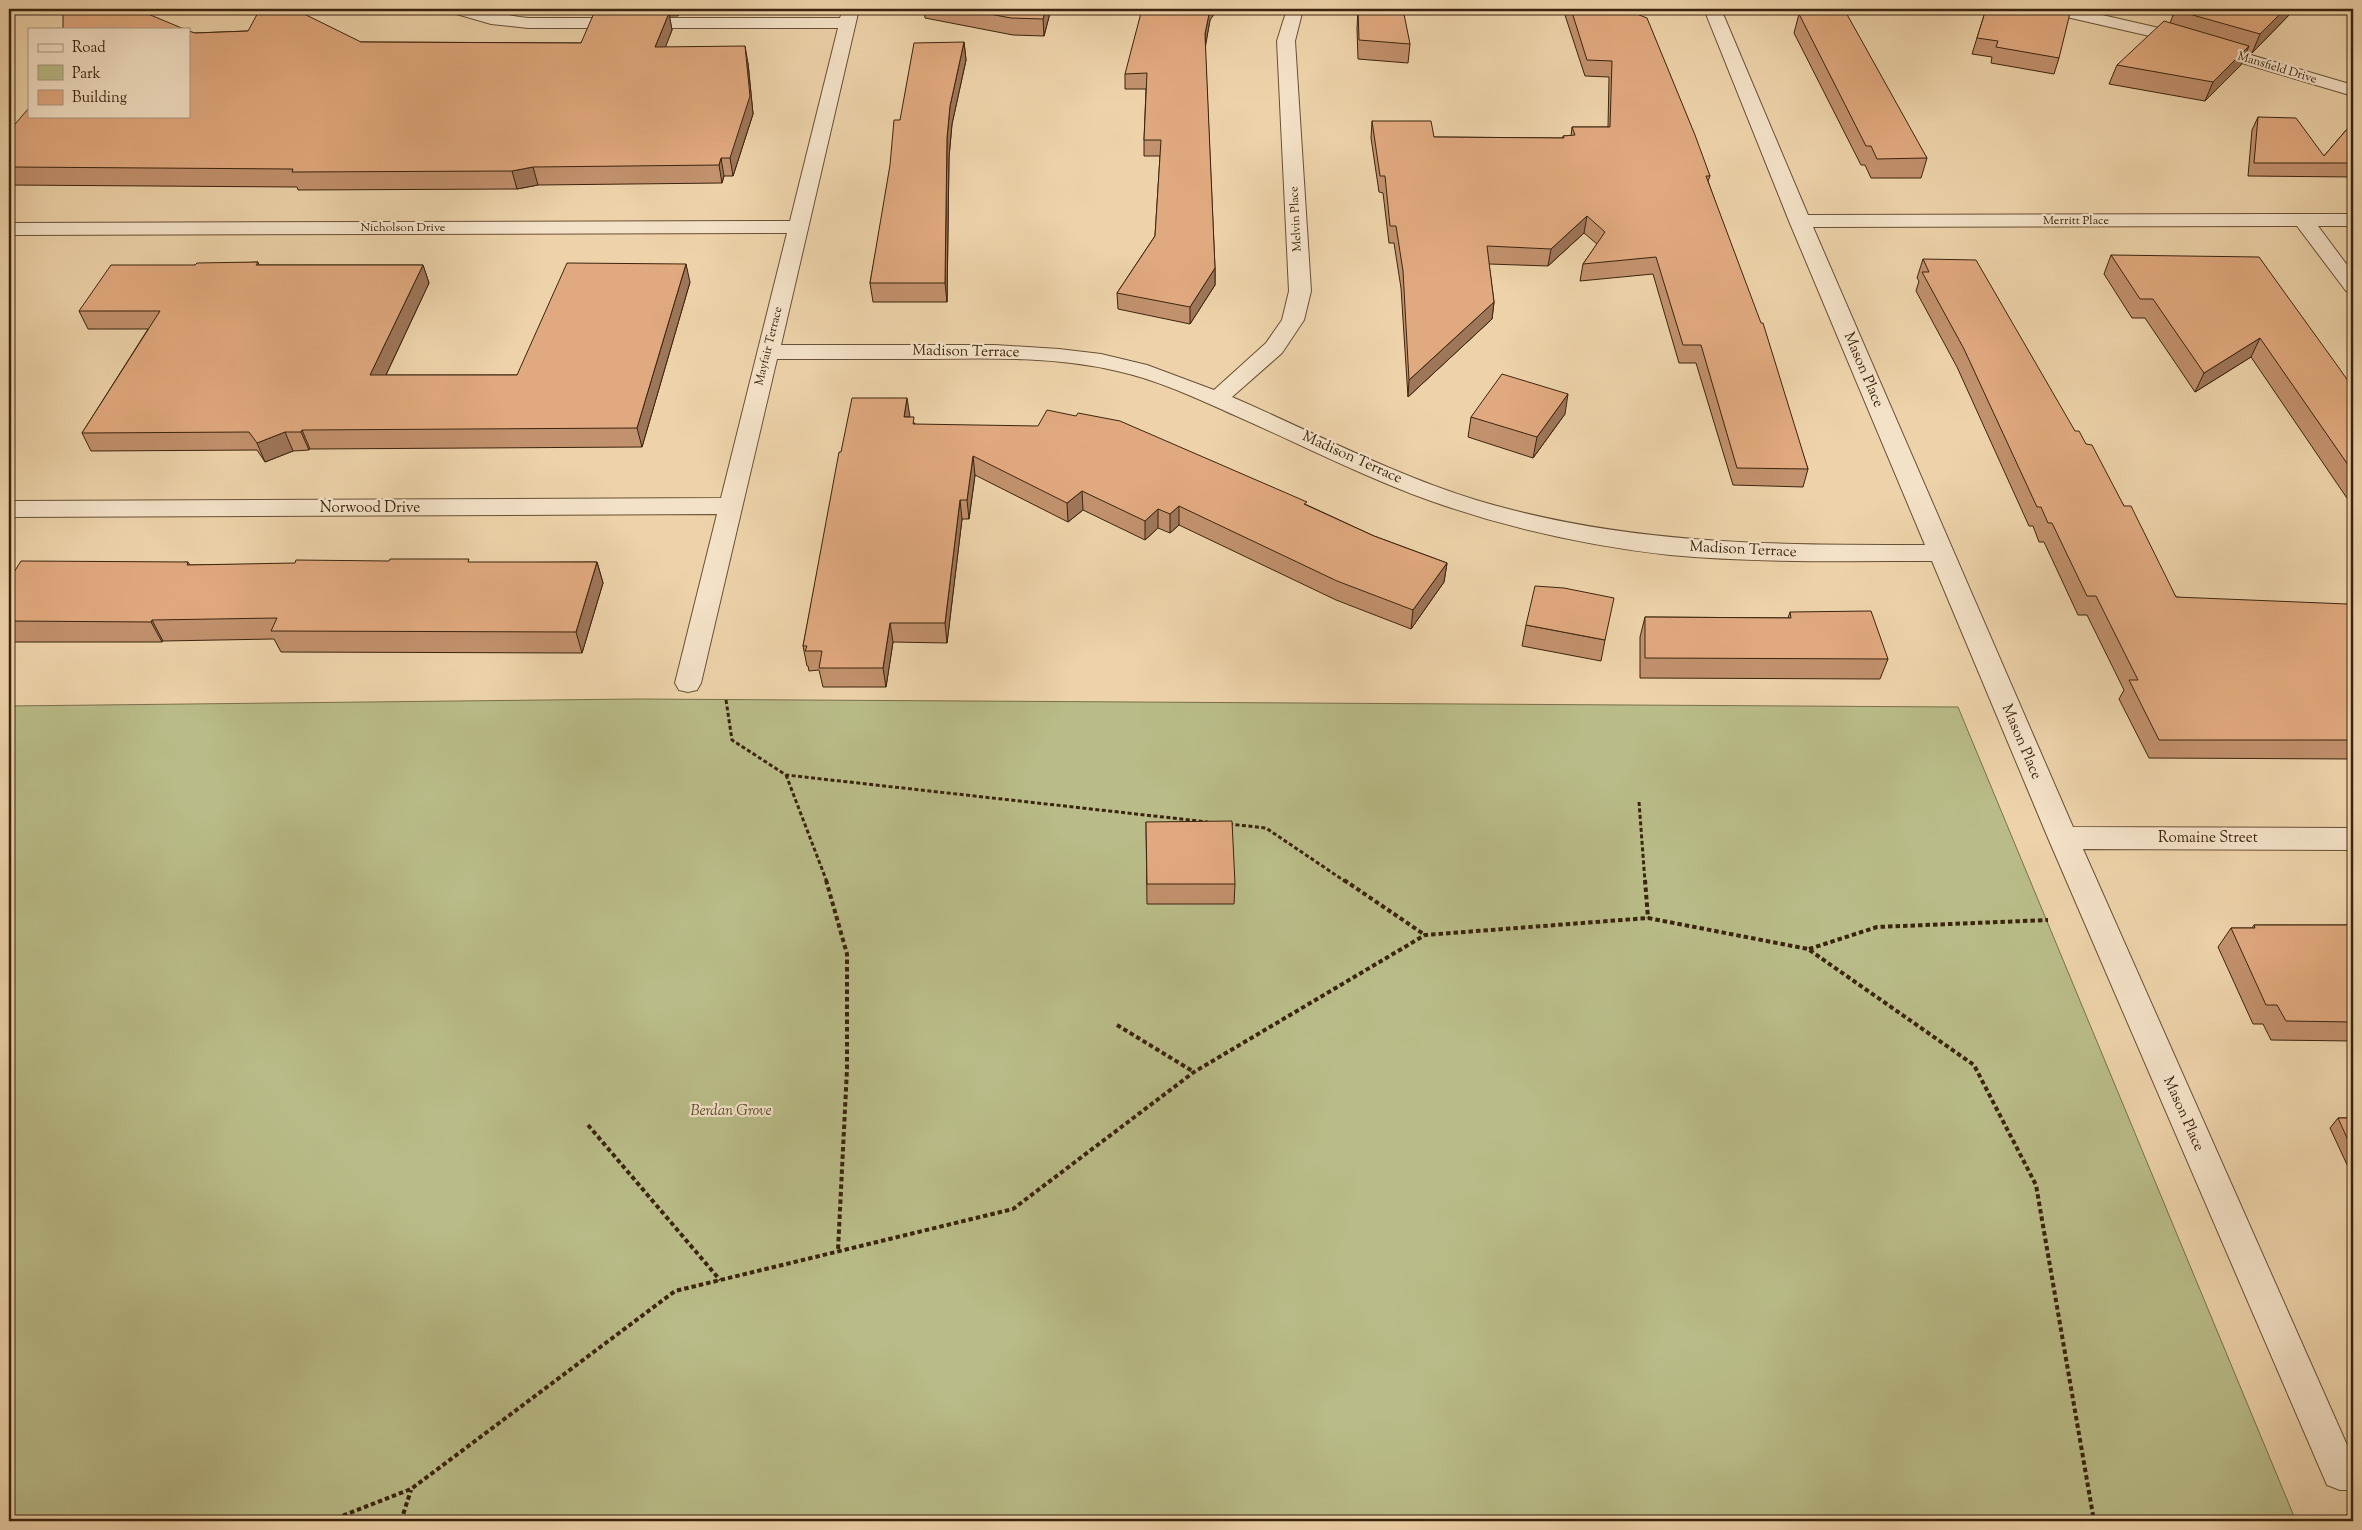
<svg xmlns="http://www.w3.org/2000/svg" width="2362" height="1530" viewBox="0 0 2362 1530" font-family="'Sorts Mill Goudy',serif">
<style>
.green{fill:#b9bc88;stroke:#7a704b}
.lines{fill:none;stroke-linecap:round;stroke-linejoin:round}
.minor-casing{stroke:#685035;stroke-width:2}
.path-far1{stroke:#3b240e;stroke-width:3;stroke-dasharray:4 2.5;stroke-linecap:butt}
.path{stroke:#3b240e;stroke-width:4;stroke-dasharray:4.5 3;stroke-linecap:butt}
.minor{fill:#f4e2c8;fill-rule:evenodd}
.wall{fill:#c2916d;stroke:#3b240e}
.shaded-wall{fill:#9e7659;stroke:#3b240e}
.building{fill:#e1a97f;stroke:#3b240e}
.labels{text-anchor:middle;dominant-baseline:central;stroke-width:4.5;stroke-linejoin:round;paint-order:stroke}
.far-street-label{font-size:12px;fill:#3b240e;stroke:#f4e2c8}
.street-label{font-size:15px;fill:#3b240e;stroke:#f4e2c8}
.park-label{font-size:15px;font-style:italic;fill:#5a4a2c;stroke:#f4e2c8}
</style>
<rect width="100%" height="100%" fill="#eed3aa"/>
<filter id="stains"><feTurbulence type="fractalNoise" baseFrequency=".004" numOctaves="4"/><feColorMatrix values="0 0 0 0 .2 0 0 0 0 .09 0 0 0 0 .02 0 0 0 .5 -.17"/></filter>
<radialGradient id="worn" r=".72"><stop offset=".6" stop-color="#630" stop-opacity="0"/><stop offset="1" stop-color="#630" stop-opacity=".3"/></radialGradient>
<!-- green -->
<path class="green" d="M637,699l1321,8 338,814h-2287v-815z"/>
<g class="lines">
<defs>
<path id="minor" d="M450,9c26,-2 52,6 78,9h312l3,-9h16l-78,336h214l64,4 42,5 46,11 67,25 52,-47 16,-23 7,-29 -12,-250 10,-32h16l-8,32 16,250 -7,29 -22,33 -50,44c81,35 160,77 244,103 151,45 294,45 449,45l-136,-324 -85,-212h17l87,206 545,-1v12h-35l35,47v20l-7,-2 -49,-65 -484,1 260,600 280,1v22l-270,-1 268,605h2v36h-13l-13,-5 -279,-647 -116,-277c-87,0 -175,2 -262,-6 -81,-9 -163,-27 -239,-54 -67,-24 -131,-57 -197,-86 -38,-17 -76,-35 -117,-44 -60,-14 -123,-13 -184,-12 -52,0 -104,0 -156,0l-76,324 -4,7 -9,2 -9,-2 -4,-7 42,-169 -708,3v-16l712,-3 66,-265 -778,2v-12l781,-2 48,-193h-310l-37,-4 -38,-11z
M2046,9h30l83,19 194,57v11l-199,-59 -105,-24z"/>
</defs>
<!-- minor casing -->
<use href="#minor" class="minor-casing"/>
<!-- path-far1 -->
<path class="path-far1" d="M726,700l6,40 54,35 422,47
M786,775l41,107
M1639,802l6,80
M1229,824l37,4 80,54"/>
<!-- path -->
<path class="path" d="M826,880l21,74v115l-9,181
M1344,880l81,55
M1645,880l3,38
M1809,949l68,-22 171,-7
M1117,1025l77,47
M588,1125l132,155
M329,1521l82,-32 264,-198 338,-82 181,-137 231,-137 223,-17 160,31 166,116 62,120 58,336
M401,1521l10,-31"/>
<!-- minor -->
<use href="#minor" class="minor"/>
</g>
<!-- wall -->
<path class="wall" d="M603,9h77l-2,7h-9l3,14 -7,17 83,16 5,51 -20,62h-9l-2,7 -184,2 -21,4 -219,1 -1,-3 -288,-2v-54l186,-98 53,-2 113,11 220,1 23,-30z
M924,9h127l-7,27 -31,-1 -88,-17z
M1563,9h61l86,167 -2,5 100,288 -5,18 -70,-2 -37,-122h-17l-26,-89 -73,7 3,-17 14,-20 -13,-11 -36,33 -59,-2 5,38 -2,17 -84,78 -7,-109 -7,-45h-5l-6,-50 -4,-1 -8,-54 1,-17 62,16 129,1v-2h8l1,-9h36l1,-50 -24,-1z
M1986,9l73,49 -5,16 -63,-11 1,-6 -20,-3z
M1358,10l52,34 -2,19 -50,-4 -1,-31z
M2175,10l116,3 -39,40 -6,-1 -5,13 -36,36 -96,-17 8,-19 53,-42z
M1799,14l128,144 -6,20h-50l-6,-13h-4l-67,-132z
M1210,20l-5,26 10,222v17l-25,39 -72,-15 -1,-16 38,-57 5,-80h-16v-16l2,-51h-21v-15z
M964,42l2,18 -14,64 -3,33 -2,145h-74l-3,-19 30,-163z
M2258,117l66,39 29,-34v55l-105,-1 4,-46z
M2111,255l242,133v119l-102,-150 -56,35 -50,-74h-13l-28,-44z
M1923,259l163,185 38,62 52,91 177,19v143l-204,-1 -30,-59 5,-9 -37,-75h-9l-34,-73h-5l-6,-16h-4l-72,-159 -41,-76 3,-10 -2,-3z
M258,262l1,3h164l6,18 -43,92h131l173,-93 -48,165 -332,2 -1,1 -16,1 -28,11 -8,-12 -166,1 -9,-18 66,-104h-60l-9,-18 116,-46z
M1565,414l-32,44 -65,-21 3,-20z
M910,417l5,7 392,81 67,31 73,27 -3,19 -33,47 -75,-29 -157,-75 -9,8 -12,-5 -13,12 -62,-30 -15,12 -93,-47 -6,44h-7l-15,124 -54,-1 -7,45h-63l-4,-17 -10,1 -1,-5h-1l-4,-20 38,-194z
M188,562l2,3 407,-3 6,21 -21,70 -301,-1 -7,-13 -111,2 -1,1h-153v-62z
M1790,612l98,47 -8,20 -240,-1v-41l5,-20 143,1z
M1526,625l79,15 -4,21 -79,-15z
M1146,822l89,62 -1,20h-87z
M2254,925h99v116l-82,-1 -8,-16h-10l-35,-77 13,-19h21z
M2338,1118h15v51h-4l-19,-41z"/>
<!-- shaded-wall -->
<path class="shaded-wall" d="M676,9h4l-2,7z
M1046,9h5l-7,27 -1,-17z
M1210,9h8l-8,11 -5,29v-15z
M2285,9h8l-2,4 -39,40 8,-19z
M669,13l3,17 -13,34 -4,-17z
M964,42l2,18 -14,64 -3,33 -2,145 -2,-19 2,-145 3,-32z
M745,46l3,17 5,51 -20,62 -3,-18z
M2249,46l-8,19 -36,36 8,-19z
M721,158l3,18 -2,7 -3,-18z
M533,167l5,18 -21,4 -5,-18z
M1587,216l-3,17 -36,33 3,-17z
M686,264l4,18 -48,165 -5,-19z
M423,265l6,18 -52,111 -7,-19z
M1215,268v17l-25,39v-17z
M1494,302l-2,17 -84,78 1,-17z
M2260,338l-9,19 -56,35 9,-19z
M1568,394l-3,20 -32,44 4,-21z
M907,398l3,19h-6z
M302,430l8,19 -1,1 -8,-18z
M285,432l8,19 -28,11 -8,-19z
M973,456l2,19 -6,44 -2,-19z
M1082,491l1,19 -15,12 -1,-19z
M960,500l2,19 -15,124 -2,-20z
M1179,506v19l-9,8v-19z
M1158,509v19l-13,12v-19z
M597,562l6,21 -21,70 -6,-21z
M1447,563l-3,19 -33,47 2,-19z
M152,620l11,21 -1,1 -11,-20z
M890,623l3,19 -7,45 -3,-19z"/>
<!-- building -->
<path class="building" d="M63,9h73l48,20h-121z
M260,9h34l67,33 220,1 13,-30h75l-14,34 90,-1 5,50 -20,62h-9l-2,7 -186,2 -21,4 -220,1 1,-3 -284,-2v-36l20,-23v8h160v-85l6,2 53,-2z
M963,9h83l-3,10 -32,-1z
M1142,9h68l-5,25 10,234 -25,39 -73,-14 38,-57 6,-96h-17l3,-67 -22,1z
M1358,9h45l7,35 -51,-4z
M1571,9h53l23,9 48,117 15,41h-4l55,147h2l45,146 -71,-1 -36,-123h-18l-27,-88 -73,7 22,-32 -18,-16 -36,33 -64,-3 7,56 -85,78 -6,-109 -7,-45h-6l-5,-50h-5l-8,-55h59l3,16 130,1 -1,-2 12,-1 -3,-8h38l2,-66 -25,-1z
M1817,9h27l83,149 -50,1 -6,-13h-5l-67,-132z
M1986,9h85l-12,49 -63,-11 2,-6 -21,-3z
M2177,9h108l-25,25 -85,-24z
M2164,21l85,25 -36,36 -96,-17z
M964,42l-14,64 -3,32 -2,145h-75l20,-118 4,-45h6l14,-77z
M2258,117l38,1 28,38 29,-34v41h-99z
M2111,255l148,2 80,111 14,20v84l-93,-134 -56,35 -51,-74h-13z
M1923,259l53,1 99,171h4l7,13 6,1 32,61h7l45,91 171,7 6,12v124h-194l-30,-60h9l-42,-84h-9l-35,-73h-4l-7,-16h-4l-73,-158 -42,-77h7z
M258,262l-2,3h167l-53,110h147l50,-112 119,1 -49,164 -335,2 -1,2h-16l-28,11 -8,-11 -167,1 78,-122h-81l32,-46h84l2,-2z
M1502,374l66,20 -31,43 -66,-20z
M852,398h55l-3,19h10l-1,7 125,2 9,-16 29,6 2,-3 42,8 187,81 -3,2 70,32 73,27 -34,47 -76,-29 -158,-75 -9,8 -12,-5 -13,12 -63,-30 -15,12 -94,-47 -6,44h-7l-15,123h-55l-7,45h-64l3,-17h-17l2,-5h-4l36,-194h2z
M390,559h79l-1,3h129l-21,70 -305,-1 6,-13 -125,2 -1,2 -142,-1v-41l12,-19 167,1 -1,3 108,-2 1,-3 93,1z
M1535,586l29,2 50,10 -9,42 -79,-15z
M1871,611l17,48 -243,-1v-41l146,1 -1,-6z
M1232,821l3,63h-88l-1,-62z
M2254,925h99v97l-67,-1 -9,-16h-11l-35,-77h24z
M2338,1118h15v33z"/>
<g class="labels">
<!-- far-street labels -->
<g class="far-street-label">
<text transform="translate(2277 68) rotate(17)">Mansfield Drive</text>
<text transform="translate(1296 219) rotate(-93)">Melvin Place</text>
<text x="2076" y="221">Merritt Place</text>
<text x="403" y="228">Nicholson Drive</text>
<text transform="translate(769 346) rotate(-76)">Mayfair Terrace</text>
</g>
<!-- street labels -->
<g class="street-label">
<text transform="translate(966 352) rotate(1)">Madison Terrace</text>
<text transform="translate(1863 370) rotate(67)">Mason Place</text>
<text transform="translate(1352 458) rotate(24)">Madison Terrace</text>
<text x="370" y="508">Norwood Drive</text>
<text transform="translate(1743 550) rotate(3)">Madison Terrace</text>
<text transform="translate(2021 742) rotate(67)">Mason Place</text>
<text x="2208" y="838">Romaine Street</text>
<text transform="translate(2183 1114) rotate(66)">Mason Place</text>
</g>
<!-- park labels -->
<g class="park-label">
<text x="731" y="1111">Berdan Grove</text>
</g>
</g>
<!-- margin -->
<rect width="2362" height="1530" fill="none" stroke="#eed3aa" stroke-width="30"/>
<rect x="10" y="10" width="2342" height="1510" fill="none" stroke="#3b240e" stroke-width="2.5"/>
<rect x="15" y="15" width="2332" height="1500" fill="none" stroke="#3b240e"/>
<!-- legend -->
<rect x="28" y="28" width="162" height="90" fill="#f4e2c8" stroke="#aa967e"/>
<rect x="38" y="44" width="25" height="8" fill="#f4e2c8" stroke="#aa967e"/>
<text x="72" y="52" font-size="15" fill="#3b240e">Road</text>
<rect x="38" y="65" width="25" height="15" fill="#b9bc88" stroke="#aa967e"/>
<text x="72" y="78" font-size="15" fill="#3b240e">Park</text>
<rect x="38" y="90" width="25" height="15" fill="#e1a97f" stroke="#aa967e"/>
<text x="72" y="102" font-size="15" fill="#3b240e">Building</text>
<rect width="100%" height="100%" filter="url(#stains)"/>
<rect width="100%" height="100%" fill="url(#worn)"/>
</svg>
